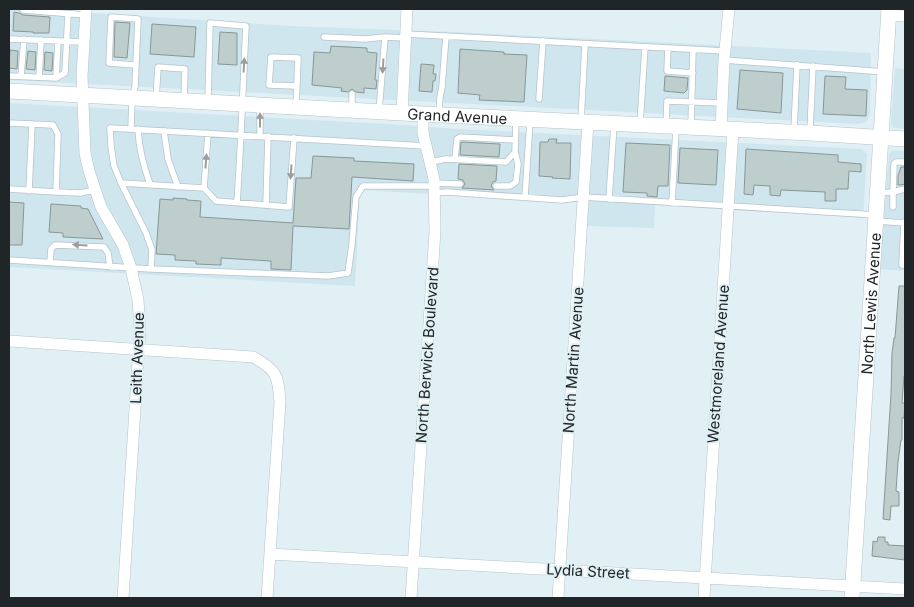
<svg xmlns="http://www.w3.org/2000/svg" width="914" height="607" viewBox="0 0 914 607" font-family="Inter,sans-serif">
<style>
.built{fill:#cfe6ef}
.building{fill:#bececd;stroke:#889796}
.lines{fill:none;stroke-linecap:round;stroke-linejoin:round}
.lane-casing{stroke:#b6c4c9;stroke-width:7}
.street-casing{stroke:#b6c4c9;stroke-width:12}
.secondary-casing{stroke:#b6c4c9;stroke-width:16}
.lane{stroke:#fff;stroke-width:5.5}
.street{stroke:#fff;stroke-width:11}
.secondary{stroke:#fff;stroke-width:15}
.oneway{fill:#9b9d9e}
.labels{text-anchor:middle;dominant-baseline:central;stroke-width:4;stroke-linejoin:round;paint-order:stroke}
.street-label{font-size:15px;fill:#202628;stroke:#e1f0f5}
</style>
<rect width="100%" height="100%" fill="#e1f0f5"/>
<!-- built -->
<path class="built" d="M9,9h24l257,17 163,6 418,21 -1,60 -2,7 -2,2 -8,2 -849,-44z
M895,68l10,1v60l-11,-1 -2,-2 -1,-4z
M9,103l395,22 54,4 404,20 5,5 -4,64 -208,-14 -1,24 -67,-2 2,-23 -229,-13 -5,96 -346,-19z
M893,150l12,1v120l-26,-2 10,-115z"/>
<!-- building -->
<path class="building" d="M14,12l5,1 4,2 27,2 -1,16h-16v-1l-20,-1z
M115,22l15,1 -3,35 -13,-1z
M152,24l44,3 -2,30 -44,-3z
M220,32l17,1v32l-19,-1z
M331,46l36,2v4l10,1 -2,27h2l-1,9 -12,-1v5l-8,-1 -4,-3 -4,3 -7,-1 1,-3 -30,-3 2,-33 16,1z
M460,49l44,3v2l23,1 -3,47 -45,-2 1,-5 -22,-2z
M10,50l8,1 -1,18 -8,-1z
M28,51l8,1 -1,18 -9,-1z
M45,52l8,1 -1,18 -8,-1z
M421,64l13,1 -1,9h3l-1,7h-2l-1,11 -13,-1z
M740,70l43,3 -2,40 -44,-4z
M665,76l23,2 -1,12 -3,3 -20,-2z
M825,76l21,1 -1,12 22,1 -1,26 -43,-2z
M549,139h8l-1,4h15l-1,36 -18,-1 1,-1 -14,-1 1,-34h8z
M461,142l39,2 -1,13 -39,-2z
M626,143l44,2 -2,41h-10l-1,11 -10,-1v-3l-24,-1z
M680,148l38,2 -2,35 -38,-2z
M746,149l92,6v7l23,2v8l-12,-1 -1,18h-12v12h-11v-9l-44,-2 -1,6 -10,-1v-9l-16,-1 -1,10 -9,-1z
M313,156l41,2v3l60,3 -1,17 -61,-4 -3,52 -56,-3 -2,44 -20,-1v-8l-50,-3v7l-25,-1v-3l-21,-1v-5l-19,-1 4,-55 13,1v-2l14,1v1l14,1 -1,16 93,6 3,-45h15z
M459,164l38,2 -1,15 -3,1 -2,4 3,4 -32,-2 3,-4 -2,-4 -5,-1z
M901,167h4v17l-5,1h-2v-9z
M9,202l15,1 -2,42h-13z
M51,204l30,2v2l7,1 15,30 -40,-2v-4l-14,-1z
M899,286h6v90h-1l-2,27h3l-1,15h-2v22h-1l-3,22 -2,29 3,1v14h-8l-1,14 -7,-1 8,-125 1,-41 2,-15h1z
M878,537h7v5h3v3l17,1v14l-33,-4 1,-15 4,1z"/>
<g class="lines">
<defs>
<path id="lane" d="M23,10l63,5
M406,34l319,17
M324,37l41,2 20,-2 20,1
M9,39l75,3
M668,48l-1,23 26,2
M724,60l161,12
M9,76l47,2 9,-5 3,-59
M21,76l3,-37
M39,77l2,-37
M56,78l2,-37
M156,99l2,-32 27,2 -1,31
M539,99l4,-58
M208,100l2,-77 36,3c-3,59 -5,118 -9,177
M260,106v30
M296,107l2,-49 -27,-1 -2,28 27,1
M352,110v-16
M379,111l6,-74
M439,113l1,-16 2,-10 4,-51
M581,121l4,-77
M9,123l44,2 5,9 -2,58 -47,-3
M640,124l5,-77
M666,126l1,-25 55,2
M691,127l2,-78
M131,129l1,-31 3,-11 3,-68 -27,-2 -2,46 26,2
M138,129c1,21 5,36 12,55
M794,130l3,-65
M164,131l4,28 10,28
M810,131l3,-65
M455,159l2,-20 3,-2 55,3
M431,162l15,-3 60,3 9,-10
M121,183l83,5 12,13 73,6 5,-69
M434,183l26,1
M496,186h14l6,-4 2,-18 -3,-12 1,-32
M204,188l4,-55
M29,191l3,-67
M56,192l24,1 15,-3
M434,193l13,-1 115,8 21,-3 293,18
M879,193l14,-1 1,-28 2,-2h9
M525,197l5,-76
M609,199l5,-75
M672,203l4,-75
M266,205l2,-69
M893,207v-15l12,-3
M877,221l28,2
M904,222l-2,43h3
M9,260l142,9 1,-19 -6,-17 -25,-50 -7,-17 -3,-20 -1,-18 316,18
M50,263l1,-14 4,-4 49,2 4,6 2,14
M151,269l177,7 20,-3 4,-29 4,-47 7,-11h71"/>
<path id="street" d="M86,9l-4,67 3,77 4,18 12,36 22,38 8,23 7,32 2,30 -17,268
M888,15l17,1
M402,113l5,-104
M721,129l3,-69 5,-51
M9,341l244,16c24,13 25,18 27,45l-13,196
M270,554l635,35
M411,598l24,-367 -1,-52 -11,-46v-20
M558,598l30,-476
M704,598l29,-469"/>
<g id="secondary">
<path id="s1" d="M9,91l393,22 408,20 95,6"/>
<path id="s2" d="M852,598l37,-589"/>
</g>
</defs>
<!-- lane casing -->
<use href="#lane" class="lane-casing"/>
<!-- street casing -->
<use href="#street" class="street-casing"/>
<!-- secondary casing -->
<use href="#secondary" class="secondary-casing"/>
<!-- lane -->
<use href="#lane" class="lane"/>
<!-- street -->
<use href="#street" class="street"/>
<!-- secondary -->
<use href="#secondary" class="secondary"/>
</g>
<!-- one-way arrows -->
<defs><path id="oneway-solid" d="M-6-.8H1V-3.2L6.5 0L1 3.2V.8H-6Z" transform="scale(1.25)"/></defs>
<g class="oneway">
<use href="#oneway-solid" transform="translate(244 65) rotate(-87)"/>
<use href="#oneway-solid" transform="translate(383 66) rotate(94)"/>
<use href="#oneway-solid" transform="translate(260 120) rotate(-90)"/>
<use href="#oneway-solid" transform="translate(206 161) rotate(-86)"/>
<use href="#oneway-solid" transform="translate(291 172) rotate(94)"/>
<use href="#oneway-solid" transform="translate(80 245) rotate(-177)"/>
</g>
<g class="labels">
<!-- street labels -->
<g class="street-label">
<text stroke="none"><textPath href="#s1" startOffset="449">Grand Avenue</textPath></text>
<text stroke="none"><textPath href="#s2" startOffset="295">North Lewis Avenue</textPath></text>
<text transform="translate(427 355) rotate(-86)">North Berwick Boulevard</text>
<text transform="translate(137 358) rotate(-88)">Leith Avenue</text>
<text transform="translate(573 360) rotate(-86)">North Martin Avenue</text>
<text transform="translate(718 364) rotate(-86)">Westmoreland Avenue</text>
<text transform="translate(588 571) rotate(3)">Lydia Street</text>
</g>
</g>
<!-- border -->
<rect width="914" height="607" fill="none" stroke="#202628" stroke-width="20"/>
</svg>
